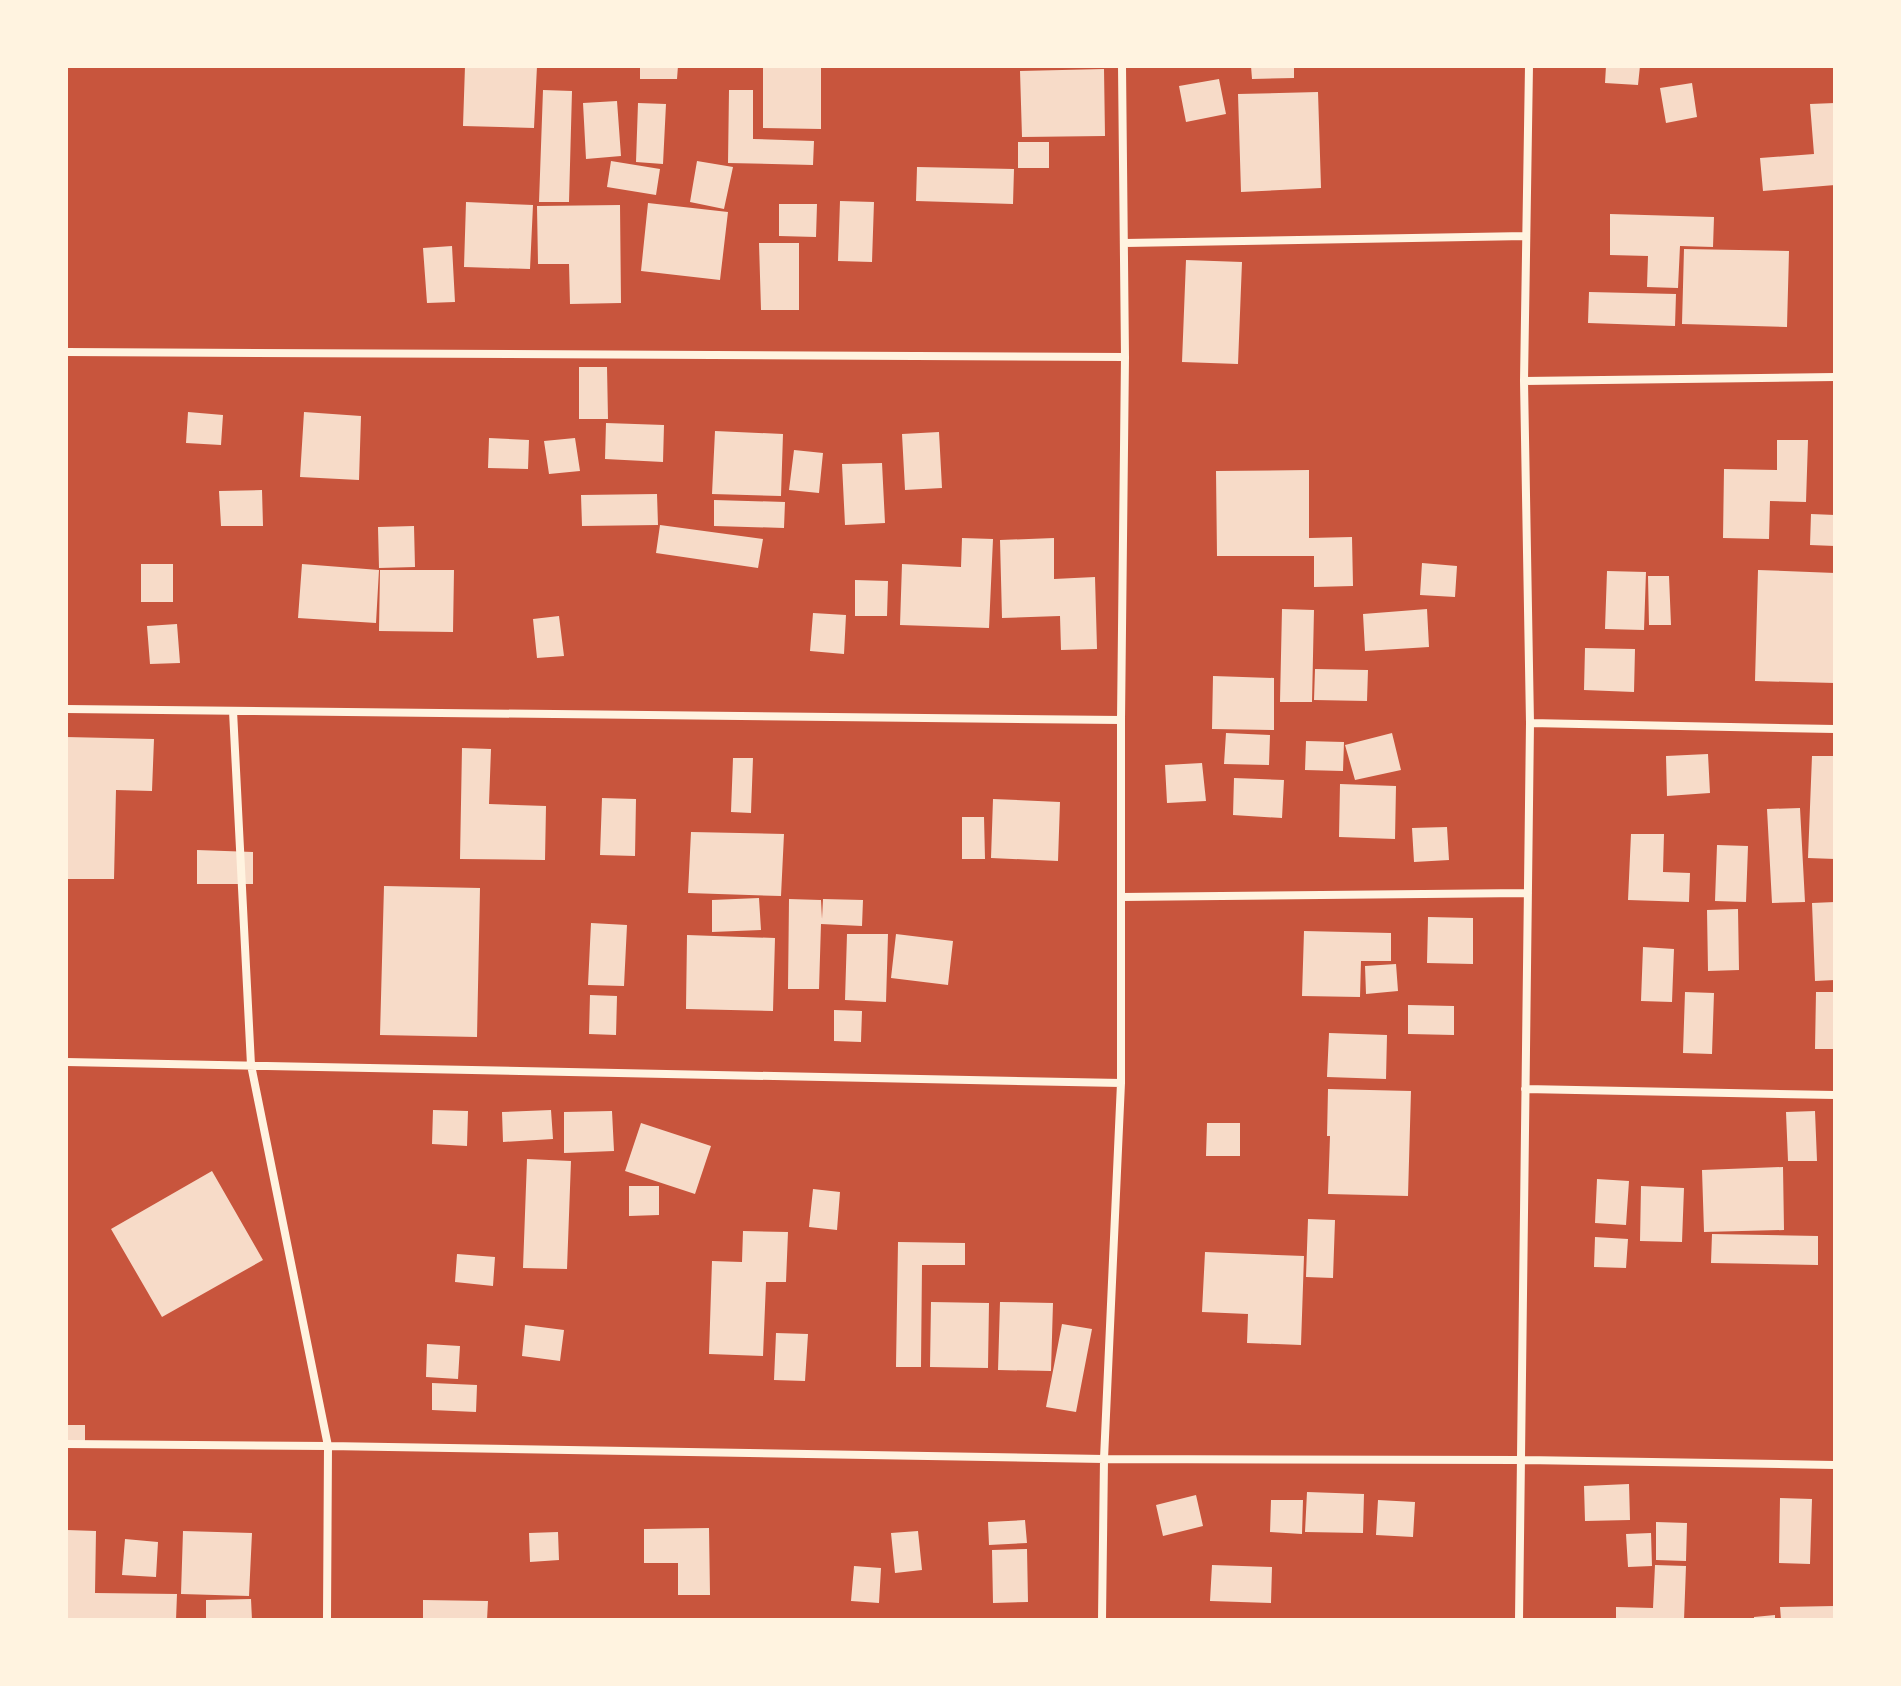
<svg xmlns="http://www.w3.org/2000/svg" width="1901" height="1686" viewBox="0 0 1901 1686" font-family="Barlow,sans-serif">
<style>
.building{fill:#f7dbc8}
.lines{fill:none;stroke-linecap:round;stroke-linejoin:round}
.minor{stroke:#fff3e0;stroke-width:8}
</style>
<rect width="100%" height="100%" fill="#c8553d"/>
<!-- building -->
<path class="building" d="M465,66h72l-3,62 -71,-2z
M640,66h38l-1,13h-37z
M763,66l58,1v62l-58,-1z
M1251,66h43v12l-42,1z
M1606,66h34l-2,19 -33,-2z
M1104,69l1,67 -83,1 -2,-66z
M1219,79l7,35 -40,8 -7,-36z
M1692,83l5,34 -31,6 -6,-35z
M543,90l29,1 -3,111h-30z
M729,90h24v49l61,2 -1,24 -85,-2z
M1318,92l3,96 -80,4 -3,-98z
M617,101l4,55 -35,3 -3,-56z
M638,103l28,1 -3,60 -27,-2z
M1835,103v82l-72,6 -3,-33 54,-4 -4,-50z
M1018,142h31v26h-31z
M611,161l49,8 -4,26 -49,-8z
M697,161l36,6 -9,42 -34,-7z
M917,167l97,2 -1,35 -97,-3z
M840,201l34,1 -2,60 -34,-1z
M466,202l67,3 -3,64 -66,-2z
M648,203l80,9 -8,68 -79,-9z
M779,204h38l-1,33 -37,-1z
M620,205l1,98 -51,1 -1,-40h-31l-1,-58z
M1610,214l104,3 -1,30 -33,-1 -2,42 -31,-1 1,-31 -38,-1z
M759,243h40v67h-38z
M452,246l3,56 -28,1 -4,-55z
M1684,249l105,2 -2,76 -105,-3z
M1186,260l56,2 -4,102 -56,-2z
M1589,292l87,2 -1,32 -87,-3z
M579,367h28l1,52h-29z
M188,412l35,3 -2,30 -35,-2z
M304,412l57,4 -2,64 -59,-3z
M606,423l58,2 -1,37 -58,-3z
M715,431l68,3 -2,62 -69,-2z
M939,432l3,56 -37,2 -3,-56z
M489,438l40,2 -1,29 -40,-1z
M575,438l5,33 -31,3 -5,-33z
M1777,440h31l-2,62 -36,-1 -1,38 -46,-1 1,-69 53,1z
M794,450l29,3 -4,40 -30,-3z
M882,463l3,60 -40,2 -3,-61z
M1309,470v68l43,-1 1,49 -39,1v-31h-97l-1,-85z
M262,490l1,36h-42l-2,-35z
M657,494l1,31 -76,1 -1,-31z
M714,500l71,2 -1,26 -70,-2z
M1811,514l24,1v31l-25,-1z
M660,525l103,14 -5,29 -102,-15z
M414,526l1,41 -36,1 -1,-41z
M962,538l31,1 -4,89 -89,-3 2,-61 59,3z
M1054,538v41l41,-2 2,72 -36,1 -1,-34 -58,2 -2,-78z
M1422,563l35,3 -2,31 -35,-2z
M141,564h32v38h-32z
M302,564l77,6 -3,53 -78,-5z
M380,570h74l-1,62 -74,-1z
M1758,570l77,3v110l-80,-2z
M1607,571l39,1 -2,58 -39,-1z
M1648,576h21l2,49h-22z
M855,580l33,1 -1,35h-32z
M1282,609l32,1 -2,92h-32z
M1427,609l2,38 -64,4 -2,-37z
M813,613l33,2 -2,39 -34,-3z
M559,616l5,40 -27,2 -4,-39z
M177,624l3,39 -30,1 -3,-38z
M1585,648l50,1 -1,43 -50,-2z
M1315,669l53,1 -1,31 -53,-1z
M1213,676l61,2v52l-62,-1z
M1226,733l44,2 -1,30 -45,-1z
M1392,733l9,37 -46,10 -10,-35z
M66,737l88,2 -2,52 -36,-1 -2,89h-48z
M1306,741l38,1 -1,29 -38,-1z
M462,748l29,1 -2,55 57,2 -1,54 -85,-1z
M1708,754l2,39 -43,3 -1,-40z
M1812,756h23v103l-27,-1z
M733,758h20l-2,55 -20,-1z
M1202,763l4,38 -39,2 -2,-38z
M1234,778l50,2 -2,38 -49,-3z
M1340,784l56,2 -1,53 -56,-2z
M602,798l34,1 -1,57 -35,-1z
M993,799l67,3 -2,59 -67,-3z
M1800,808l5,94 -33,1 -5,-94z
M962,817h22l1,42h-23z
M1447,827l2,33 -35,2 -2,-34z
M691,832l93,2 -3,62 -93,-3z
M1631,834h33l-1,38 27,1 -1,29 -61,-2z
M1717,845l31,1 -2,56 -31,-1z
M197,850l56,2v32h-56z
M384,886l96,2 -3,149 -97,-2z
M759,898l2,32 -49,2v-32z
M789,899l32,1 1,19 1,-20 40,1 -1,26 -41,-2 -2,65h-31z
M1835,902v78l-20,1 -3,-78z
M1738,909l1,61 -31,1 -1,-61z
M1428,917l45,1v46l-46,-1z
M591,923l36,2 -3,61 -36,-1z
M1304,931l87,2v28h-30l-1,36 -58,-1z
M847,934h41l-2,68 -41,-2z
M896,934l57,7 -5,44 -57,-7z
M687,935l88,3 -2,73 -87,-2z
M1643,947l31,2 -2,53 -31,-1z
M1396,964l2,27 -32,3 -1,-28z
M1685,992l29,1 -2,61 -29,-1z
M1816,992h19v57h-20z
M590,995l27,1 -1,39 -27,-1z
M1408,1005l46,1v29l-46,-1z
M834,1010l28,1 -1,31 -27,-1z
M1329,1033l58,2 -1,44 -59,-2z
M1328,1089l83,2 -3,105 -80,-2 2,-58h-3z
M433,1110l35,1 -1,35 -35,-2z
M551,1110l2,29 -50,3 -1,-30z
M612,1111l2,40 -50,2v-41z
M1815,1111l2,50h-29l-2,-49z
M641,1123l70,23 -16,48 -70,-23z
M1207,1123h33v33h-34z
M527,1159l44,2 -4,108 -44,-1z
M1783,1167l1,63 -80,2 -2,-62z
M212,1171l51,89 -101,57 -51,-88z
M1597,1179l32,2 -3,44 -31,-2z
M629,1186h30v29l-30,1z
M1641,1186l43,2 -2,54 -42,-1z
M813,1189l27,3 -3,38 -28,-3z
M1308,1219l27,1 -2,58 -27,-1z
M743,1231l45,1 -2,50h-20l-3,74 -54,-2 3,-93 30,1z
M1712,1234l106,2v29l-107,-2z
M1595,1237l33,2 -2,29 -32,-1z
M898,1242l67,1v22h-43l-1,102h-25z
M1205,1252l99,4 -3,89 -54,-2 1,-29 -46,-2z
M457,1254l38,3 -2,29 -38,-4z
M931,1302l58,1 -1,65 -58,-1z
M1000,1302l53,1 -2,68 -53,-1z
M1062,1324l30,5 -16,83 -30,-5z
M525,1325l39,5 -4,31 -38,-5z
M776,1333l32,1 -3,47 -31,-1z
M427,1344l33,2 -2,33 -32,-2z
M432,1383l45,2 -1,27 -44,-2z
M66,1425h19v18h-19z
M1629,1484l1,36 -45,1 -1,-35z
M1307,1492l57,2 -1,39 -58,-1z
M1196,1495l7,31 -40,10 -7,-31z
M1780,1498l32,1 -2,65 -31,-1z
M1271,1500h32l-1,34 -32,-2z
M1378,1500l37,2 -2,35 -37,-2z
M1025,1520l2,23 -38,2 -1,-23z
M1656,1522l31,1 -1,38 -30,-1z
M709,1528l1,67h-32v-32h-34v-34z
M67,1530l29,1 -1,62 82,1 -1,26h-110z
M183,1531l69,2 -3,63 -68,-2z
M918,1531l4,39 -27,3 -4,-40z
M558,1532l1,28 -29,2 -1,-29z
M1651,1533l1,33 -24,1 -2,-33z
M125,1539l33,3 -2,35 -34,-2z
M1027,1549l1,53 -35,1 -1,-53z
M1212,1565l60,2 -1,36 -61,-2z
M1655,1565l31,1 -2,54h-68v-13l37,1z
M854,1566l27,2 -2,35 -28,-2z
M251,1599l1,21h-46v-20z
M423,1600l65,1 -1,19h-64z
M1835,1606v14h-54l-1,-13z
M1775,1615v5h-21v-3z"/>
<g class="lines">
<!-- minor -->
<path class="minor" d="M1125,243l401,-7
M66,352l1059,5
M1524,381l311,-4
M66,709l1055,11
M233,711l18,354 77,381 -1,174
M1530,723l305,6
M1121,897l407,-4
M66,1062l1055,21
M1525,1089l310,6
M66,1444l262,2 776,13 417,1 314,5
M1102,1620l2,-161 17,-376v-363l4,-363 -3,-291
M1519,1620l11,-897 -6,-342 5,-315"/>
</g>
<!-- border -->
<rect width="1901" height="1686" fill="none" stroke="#fff3e0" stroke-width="136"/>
</svg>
